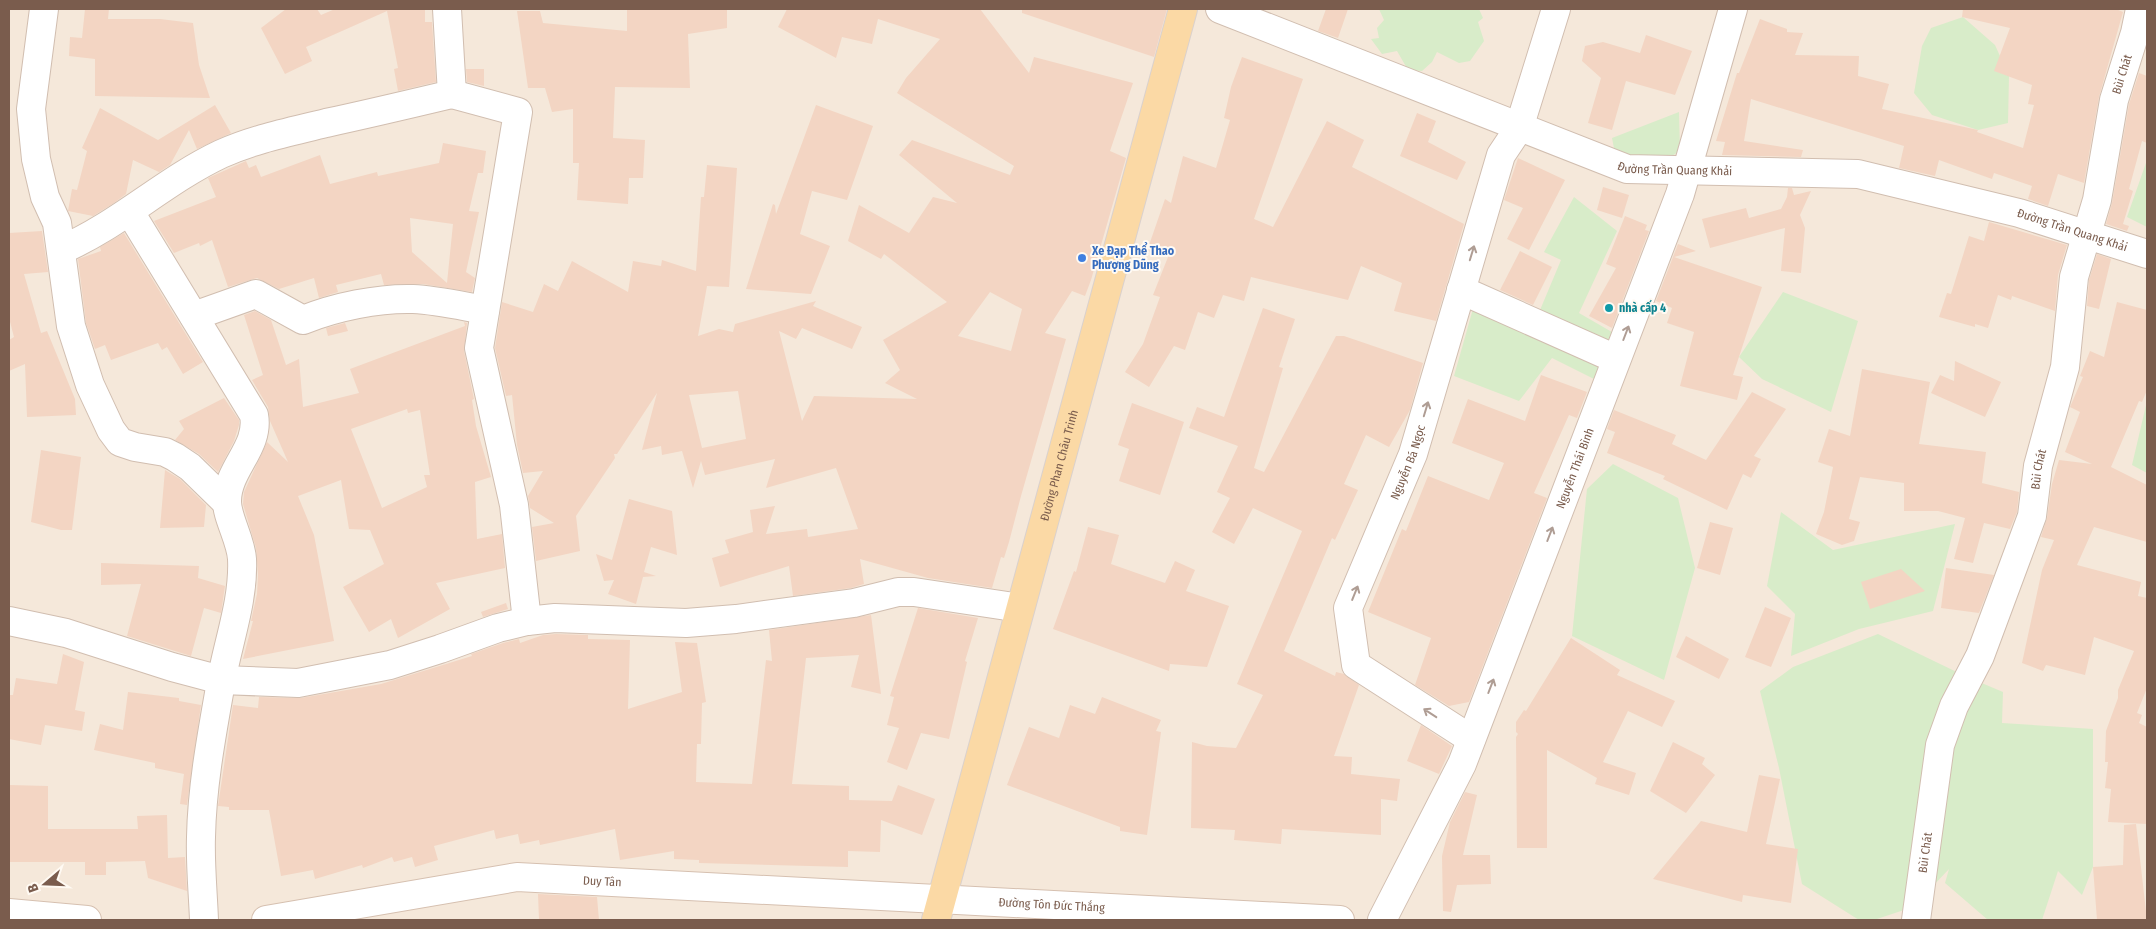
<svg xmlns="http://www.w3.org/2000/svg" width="2156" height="929" viewBox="0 0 2156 929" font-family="'Fira Sans Condensed',sans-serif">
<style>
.residential{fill:#f5e8da}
.green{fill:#d8ecc9}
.building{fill:#f3d5c3;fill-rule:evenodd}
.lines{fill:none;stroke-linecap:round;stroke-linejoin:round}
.street-casing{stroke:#d1beb0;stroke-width:30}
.secondary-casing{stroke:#d6c0b0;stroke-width:30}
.primary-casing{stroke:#dad1cd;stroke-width:30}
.street{stroke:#fff;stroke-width:28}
.secondary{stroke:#fff;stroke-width:28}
.primary{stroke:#fbd9a5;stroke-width:28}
.oneway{stroke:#af9d94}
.shop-dot{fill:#3f7fe0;stroke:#fffaf3;stroke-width:2}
.culture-dot{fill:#0f9aa8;stroke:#fffaf3;stroke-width:2}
.labels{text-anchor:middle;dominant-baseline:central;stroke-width:4;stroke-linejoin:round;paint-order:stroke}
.street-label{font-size:12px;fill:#7a5c4d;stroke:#fffaf3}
.shop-label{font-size:12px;font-weight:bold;fill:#366cbe;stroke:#fffaf3;text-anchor:start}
.culture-label{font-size:12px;font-weight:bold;fill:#0d838f;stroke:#fffaf3;text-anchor:start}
</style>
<rect width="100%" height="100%" fill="#fdf6ec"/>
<!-- residential -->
<path class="residential" d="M9,9h2138v911h-2138z"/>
<!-- green -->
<path class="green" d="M1379,9h100l4,9 -5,4 6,19 -14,20 -11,2 -22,-11 -5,10 -10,9 -14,-1 -11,-19 -15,3 -11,-15 8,-1 -2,-10 7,-8z
M1963,17l32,28 14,31 -1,47 -30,7 -46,-15 -18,-22 8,-47 9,-18z
M1679,112l1,39 -20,12 -44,-5 -4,-20z
M2147,160v67l-20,-10z
M1574,197l43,34 -38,82 45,26 -28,41 -44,-22 -33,43 -65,-25 24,-85 57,31 26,-62 -17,-8z
M1783,292l75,29 -27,91 -69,-33 -23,-22z
M2147,401v72l-15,-8z
M1613,464l65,34 17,70 -31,112 -92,-44 15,-147z
M1781,512l52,38 122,-26 -22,87 -74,18 -68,27 4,-42 -28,-28z
M1878,634l87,42 38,16 -1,31 91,6v138l-11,28 -24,-24 -16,49h-54l-43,-37 4,-14 -36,38 -39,13h-15l-57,-36 -23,-116 -19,-77 33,-24z"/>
<!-- building -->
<path class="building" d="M85,9h24l-1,10h52l33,4 6,42 11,33 -115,-2v-37l-26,-3 1,-19 12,1z
M286,9h31l4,6 14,-6h90v13h7l4,60 -38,9 -4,-22 4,-1 -11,-57 -81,36 6,14 -27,13 -24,-46z
M627,9h100v19l-39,6 2,54 -75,-1 -2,51 32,2 -2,38h-14l-1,26 -51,-4 2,-37h-6v-54l-21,3 -7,-24h-17l-11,-77h23l3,12 84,8z
M787,9h193l49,64 5,-16 99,26 -23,68 16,7 -35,122 -6,16 -13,-5 -27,42 21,6 -45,157 -12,46 -5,16 -3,-1 -9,31 -64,-10 -68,-19 4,25 -13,4 -58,8 -4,-30 -69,21 -8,-29 17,-5 -4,-13 28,-8 -3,-22 25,-4 -9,28 41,-5 1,8 50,-8 -22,-61 -70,20 9,-29 -70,16 -4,-14 -8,27 -11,-37 -20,4 -1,-9 -19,4 15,-57 -40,61h-3l1,4 -39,58 4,35 -44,10 -4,-34 22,-4 -24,-15 -2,-12 15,-25 -20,2 -6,-28 -5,-50 -6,1 -11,-48 7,-46 31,10 11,-28 14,7 14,-30 56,31 5,-31 28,5 1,-6 34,11 5,-74h3l3,-32 30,3 -8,119 -22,-1 -9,50 21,-7 14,3 2,-8 81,-23 -3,5 49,21 -10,22 -50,-21 -6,11 -17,-8 23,90 12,-25 103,3 -32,-16 15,-13 -17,-30 64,-38 -63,-48 -3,5 -33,-18 11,-36 50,28 24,-36 24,6 -58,-48 13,-15 98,35 4,-9 -117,-73 9,-15 34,-39 -62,-20 -6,25 -30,-7 -6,21 -58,-31zM990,292l32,17 -11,42 -53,-15zM738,391l8,48 -44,9 -13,-53z
M1022,9h145l-13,48 -132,-44z
M1326,9h22l-10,29 -20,-7z
M1963,9h153l7,3 -24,85 -15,86 -26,-9 -10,32 -20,-7 4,-13 -38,-13 -2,6 -53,-19 -4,16 -36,-8 5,-22 -153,-47 -7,42 59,9 -2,7 -79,-2 3,-13 -9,-1 21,-68h2l21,-54 27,10v3l16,1 -8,22 64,1 -1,20 31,8 -7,25 96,21 -1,2 46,16 11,-43 -6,-1 4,-19 -38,-14 16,-43 -48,-11z
M1646,35l46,16 -17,44 -49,-14 -14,49 -24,-7 13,-45 -19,-17 3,-15 18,-4 37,11z
M1242,57l61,22 -49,140 19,8 54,-106 37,19 -12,27 112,57 -28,97 -42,-10 8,-28 -41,-17 -13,34 -97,-23 -7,24 -21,-6 -9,23 -16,-6 -13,38 -11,-4 -25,41 -24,-15 18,-28 17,-47 -7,-2 15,-38 -21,-6 18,-52 6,4 12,-47 33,12 14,-48 -6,-2 7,-31z
M466,69h18v17l-17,-4z
M2139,73l8,3v67l-5,-2 -13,48 4,2 -10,33 6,2 -2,5 -21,-7 6,-21 17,-99z
M215,105l16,28 -34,16 -8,-19 -19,35 -11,7 -26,-12 -7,34 -12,9 -21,13 -25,-5 4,-22 5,1 10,-39 -5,-3 18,-40 58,32z
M816,105l57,21 -26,74 -35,-9 -12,43 30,12 -19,48 -65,-5 27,-85 2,1 1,9z
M1417,113l19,8 -8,21 38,20 -9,18 -57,-24z
M443,143l43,8 -3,22h-5l-9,38 10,1 -13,60 9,6 -3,14 -49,-8 -39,1 -3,-11 -45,11 2,7 -19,6 -5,-20 -35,11 -22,-11 -29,9 -16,-47 -12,6 -1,-3 -25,10 -20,-32 62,-24 -8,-19 38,-17 3,7 7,-3 5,12 59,-22 10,29 47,-12 1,4 61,-13zM410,218l43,6 -6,59 -35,-31z
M1518,158l47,22 -36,70 -22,-11 16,-31 -19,-8z
M1603,187l26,8 -7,23 -25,-8z
M1788,188h4l2,7 17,-4 -11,24 5,13 -4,45 -20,-2 4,-43 -75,20 -8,-29 44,-11 3,10 32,-9 6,-12z
M1625,216l22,9 -2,5 4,1 -37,97 -23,-12 27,-48 -10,-4z
M1989,222l78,23 -9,30 -3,36 -43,-15 -1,4 -13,-5 -10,33 -13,-4v3l-36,-10 8,-24 4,1 18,-58 15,5z
M42,231l6,41 -24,2 17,59 6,-2 28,68 1,16 -49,2 -2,-53 -16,7v-31l5,-3 -5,-19v-85z
M124,233l79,129 -20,12 -16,-27 -5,3 -4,-7 -47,17 -6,-15 -10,4 -9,-26 -8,-64 23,-8 -1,-4z
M1678,244l18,7 -22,6 88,30 -29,88 10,2 -6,23 -57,-14 14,-54 -27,-9 5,-15 -16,-7z
M1520,251l32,16 -19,38 -33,-15z
M2097,254l14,5 -12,50 -12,-3 2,-26z
M2117,302l30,8v80l-5,12 -3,-1 -28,66 36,18v57l-53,-15 -17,38 64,17 -3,14 9,2v90l-10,25 5,2 -3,8 8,4v97l-39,-2 3,-33 -6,-1 3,-26h-3l1,-31 12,-33v-8l16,-39 -40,-14 -9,38 -39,-10 -3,6 -21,-8 20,-93 12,-30 -13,-3 6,-19 5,-34 7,-24 33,4 -27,-12 15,-40 -10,-5 13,-30 -3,-1 10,-25 14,6z
M1263,308l32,11 -16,48 4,1 -29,100 10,4 72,-136h8l79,27 -13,47 -21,37 -23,-12 -22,49 14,6 -23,50 -3,-2 -48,113 51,25 1,-4 8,2 15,11 -25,71 18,1 -1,17 49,5 -3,22 -16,-2v36l-99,-6 -1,15 -47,-4 1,-10 -44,-2 1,-86 15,4 29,2 27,-53 -26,-11 65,-153 -49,-23 -19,36 -22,-12 18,-34 -13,-6 21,-46 -49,-18 8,-21 27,10z
M255,311l16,9 15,45 13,-6 4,48 56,-14 -9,-24 115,-43 -1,-4 3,1 -3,28 10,48 -2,1 4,26 15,51 -16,5 2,57 25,-5 3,34 -69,15 14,26 -52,29 -7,-19 -22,13 -26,-45 41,-23 -14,-34 -21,-1 -8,-49 -43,16 16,39 20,106 -91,18 10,-38h-2l6,-27 1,-19 -2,-27 -13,-44 1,-12 23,-50 21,20 -18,-41 -2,-14 -16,-27 11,-5 -19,-60zM407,409l1,4 12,-3 10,65h-6l3,12 -45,21 -31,-79z
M345,323l3,8 -20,5 -2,-8z
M1955,361l46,21 -16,35 -54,-24 9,-18 14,6z
M1862,369l68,13 -11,62 67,8 -4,31 37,9 -2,20 -7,17 -26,-6 -11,40 -19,-4 11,-41 -27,-7h-34v-28l-44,-6 -11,42 11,3 -6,19 -12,4 -26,-11 8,-22 9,-45 -15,-5 11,-33 21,7z
M1541,375l46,17 -10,26 -8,-3 -35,78 13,5 -78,204 -20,4 -34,-21 16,-47 -63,-26 34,-83 4,2 22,-55 61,24 15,-37 -52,-20 16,-44 57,22z
M1752,392l34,17 -32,47 7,3 -10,19 -8,-4 -16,36 -64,-31 2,-3 -58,-23 8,-21 -8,-3 7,-19 62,25 -4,9 34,16z
M224,398l15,22v5l-5,16 -16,31 -19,-18 -24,-14 9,-11 -5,-8z
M1132,403l52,19 -24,73 -41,-14 10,-32 -11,-4z
M41,450l40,7 -9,73h-11l-30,-8z
M165,470l15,9 26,26 -2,22 -44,1z
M629,499l43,12 5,44 -26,-8 -7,25 12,4 -13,1 -7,27 -28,-10 6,-14 -10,1 -8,-27 16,6z
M1710,522l23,6 -13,47 -23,-7z
M1088,527l31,8 -8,29 54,19 10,-22 20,9 -9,21 43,15 -22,61 -37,-3 -1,7 -116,-42 21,-58 2,1z
M101,563l98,3 -1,12 27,8 -4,27 -17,-5 -13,48 -64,-20 14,-52 -40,1z
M1946,568l48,7 -15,38 -38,-5z
M1901,569l24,22 -55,18 -9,-27z
M506,603l2,6 -25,8 -2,-5z
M1765,607l26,11 -20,49 -26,-10z
M918,608l60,10 -13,43 2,1 -18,77 -28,-6 -14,37 -20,-8 12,-34 -12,-3 7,-28 -4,-1z
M871,615l10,79 -30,-7 8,-32 -53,3 -14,126 57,2v14l43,1 6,-16 37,14 -13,36 -41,-15 -1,32 -32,-1v16l-149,-4v-3l-25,-1v-8l-54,9 -5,-31 -75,16 -1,-5 -19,4 -2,-10 -22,5 -2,-9 -60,16 4,14 -23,7 -3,-10 -18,5 -2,-5 -29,11 -1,-3 -47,14 -2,-9 -32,6 -12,-66h-40v-3l-11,-1 15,-101 25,3 1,-11 42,1 80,-14 91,-28 -1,-2 32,-11 16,-4 1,4 23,-8 13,-1 32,1v4l42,1 -2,69 54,-17 -7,-50 22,1 9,59 -4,1 -1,41h-4l-1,38 56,2 14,-124 6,1 -3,-31z
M1686,636l43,23 -10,20 -43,-22z
M1571,638l49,32 -3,5 58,26 -13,26 -34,-16 -25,51 33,11 -7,22 -34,-11 2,-6 -50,-28v98h-30l-1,-111 2,-3 -2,-2v-10l8,-12 2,1z
M63,654l21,8 -9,48 10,2 -3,19 -37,-6 -4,20 -32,-6v-44h4l3,-17 41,6z
M128,692l51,6v3l22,4 -14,100 -7,-1 4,-30 -29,-6v-5l-61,-13 6,-26 23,6z
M1102,697l59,23 -5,11 5,1 -14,103 -27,-4v-4l-113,-42 22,-58 30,11 11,-33 25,9z
M1421,725l31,21 -13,28 -32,-13z
M1673,742l32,16 -3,6 13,11 -29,38 -36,-22z
M1759,775l21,4 -14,65 32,5 -7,54 -48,-8 -1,7 -89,-23 48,-58 46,11z
M9,785l39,1v43h90l-1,-13 30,-1 1,43 17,-1 2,34 -39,-13 -3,-17 -39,1v13h-21v-13h-76z
M1465,792l12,3 -14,60h27l1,29 -34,1 -6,27 -8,-1 -1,-55 8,-34z
M2136,824l11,96h-50l-4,-53 30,-2 1,-40z
M538,894l59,3 2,23h-60z"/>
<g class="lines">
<defs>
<g id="street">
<path d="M44,9l-13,100 5,50 9,38 12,26 14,103 19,59 21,45 9,12 15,5 30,5 10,5 15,10 37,36"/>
<path id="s1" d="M1220,9l407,160 231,5 161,39 128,41"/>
<path d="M452,94l66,18 -39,236 35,157 13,116"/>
<path d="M130,212l124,203c6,32 -26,53 -27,85 -1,16 14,40 15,59 2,41 -14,83 -21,123 -9,51 -19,103 -20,155 -1,27 2,56 3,83"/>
<path d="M61,250c58,-25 103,-69 160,-96 33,-15 69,-22 105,-31 42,-9 84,-19 126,-29l-5,-85"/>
<path d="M1461,290l155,69"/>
<path d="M194,316l62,-22 47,26c32,-13 75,-22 110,-21 24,1 49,7 72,11"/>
<path d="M9,621l57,12 106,34 49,13 77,3 92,-18 50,-16 58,-21 29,-7 28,-3 131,5 50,-4 118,-16 44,-11h16l106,16"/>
<path id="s2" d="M1471,739l-115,-74 -8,-57 65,-154 88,-299 18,-27 37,-119"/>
<path id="s3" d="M1382,920l80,-156 218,-570 53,-185"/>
<path id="s4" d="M1916,920l24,-175 14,-39 26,-50 52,-140 6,-50 27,-99 9,-90 23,-77 17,-100 21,-67 5,-24"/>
</g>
<g id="secondary">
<path d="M9,913l78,7"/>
<path id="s5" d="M266,920l251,-43 823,43"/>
</g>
<g id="primary">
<path id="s6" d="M936,920l247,-911"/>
</g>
</defs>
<!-- street casing -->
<use href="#street" class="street-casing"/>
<!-- secondary casing -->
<use href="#secondary" class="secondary-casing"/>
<!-- primary casing -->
<use href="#primary" class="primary-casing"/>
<!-- street -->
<use href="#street" class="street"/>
<!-- secondary -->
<use href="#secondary" class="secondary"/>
<!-- primary -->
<use href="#primary" class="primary"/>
</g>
<!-- one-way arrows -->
<defs><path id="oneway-shaft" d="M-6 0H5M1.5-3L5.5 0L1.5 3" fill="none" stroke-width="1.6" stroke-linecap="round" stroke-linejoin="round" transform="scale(1.25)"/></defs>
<g class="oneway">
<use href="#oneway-shaft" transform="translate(1472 253) rotate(-73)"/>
<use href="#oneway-shaft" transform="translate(1626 333) rotate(-69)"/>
<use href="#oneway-shaft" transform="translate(1426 409) rotate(-73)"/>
<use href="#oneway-shaft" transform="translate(1550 534) rotate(-69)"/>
<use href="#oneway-shaft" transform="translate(1355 593) rotate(-68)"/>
<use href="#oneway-shaft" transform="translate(1491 686) rotate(-69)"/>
<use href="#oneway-shaft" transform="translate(1430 713) rotate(-147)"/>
</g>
<!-- markers -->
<circle class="shop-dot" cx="1082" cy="258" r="5"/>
<circle class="culture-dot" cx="1609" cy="308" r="5"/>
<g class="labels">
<!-- street labels -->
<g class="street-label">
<text stroke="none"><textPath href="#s4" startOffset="876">Bùi Chát</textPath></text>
<text stroke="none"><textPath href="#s1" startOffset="485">Đường Trần Quang Khải</textPath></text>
<text stroke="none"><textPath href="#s1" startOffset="890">Đường Trần Quang Khải</textPath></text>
<text stroke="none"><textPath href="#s2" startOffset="352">Nguyễn Bá Ngọc</textPath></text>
<text stroke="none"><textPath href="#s6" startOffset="471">Đường Phan Châu Trinh</textPath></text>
<text stroke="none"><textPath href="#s3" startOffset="492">Nguyễn Thái Bình</textPath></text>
<text stroke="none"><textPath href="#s4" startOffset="471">Bùi Chát</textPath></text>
<text stroke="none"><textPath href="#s4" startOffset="68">Bùi Chát</textPath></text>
<text stroke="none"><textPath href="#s5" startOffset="340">Duy Tân</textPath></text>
<text stroke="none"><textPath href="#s5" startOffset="790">Đường Tôn Đức Thắng</textPath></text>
</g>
<!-- shop labels -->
<g class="shop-label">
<text x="1092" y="251">Xe Đạp Thể Thao<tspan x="1092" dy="14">Phượng Dũng</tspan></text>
</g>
<!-- culture labels -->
<g class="culture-label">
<text x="1619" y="308">nhà cấp 4</text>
</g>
</g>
<!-- border -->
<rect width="2156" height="929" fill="none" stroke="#7a5c4d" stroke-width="20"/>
<!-- north arrow -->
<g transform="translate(45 884) rotate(251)" stroke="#fffaf3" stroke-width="4" paint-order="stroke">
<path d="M0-4L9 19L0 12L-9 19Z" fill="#7a5c4d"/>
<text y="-8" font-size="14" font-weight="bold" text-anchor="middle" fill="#7a5c4d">B</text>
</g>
</svg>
